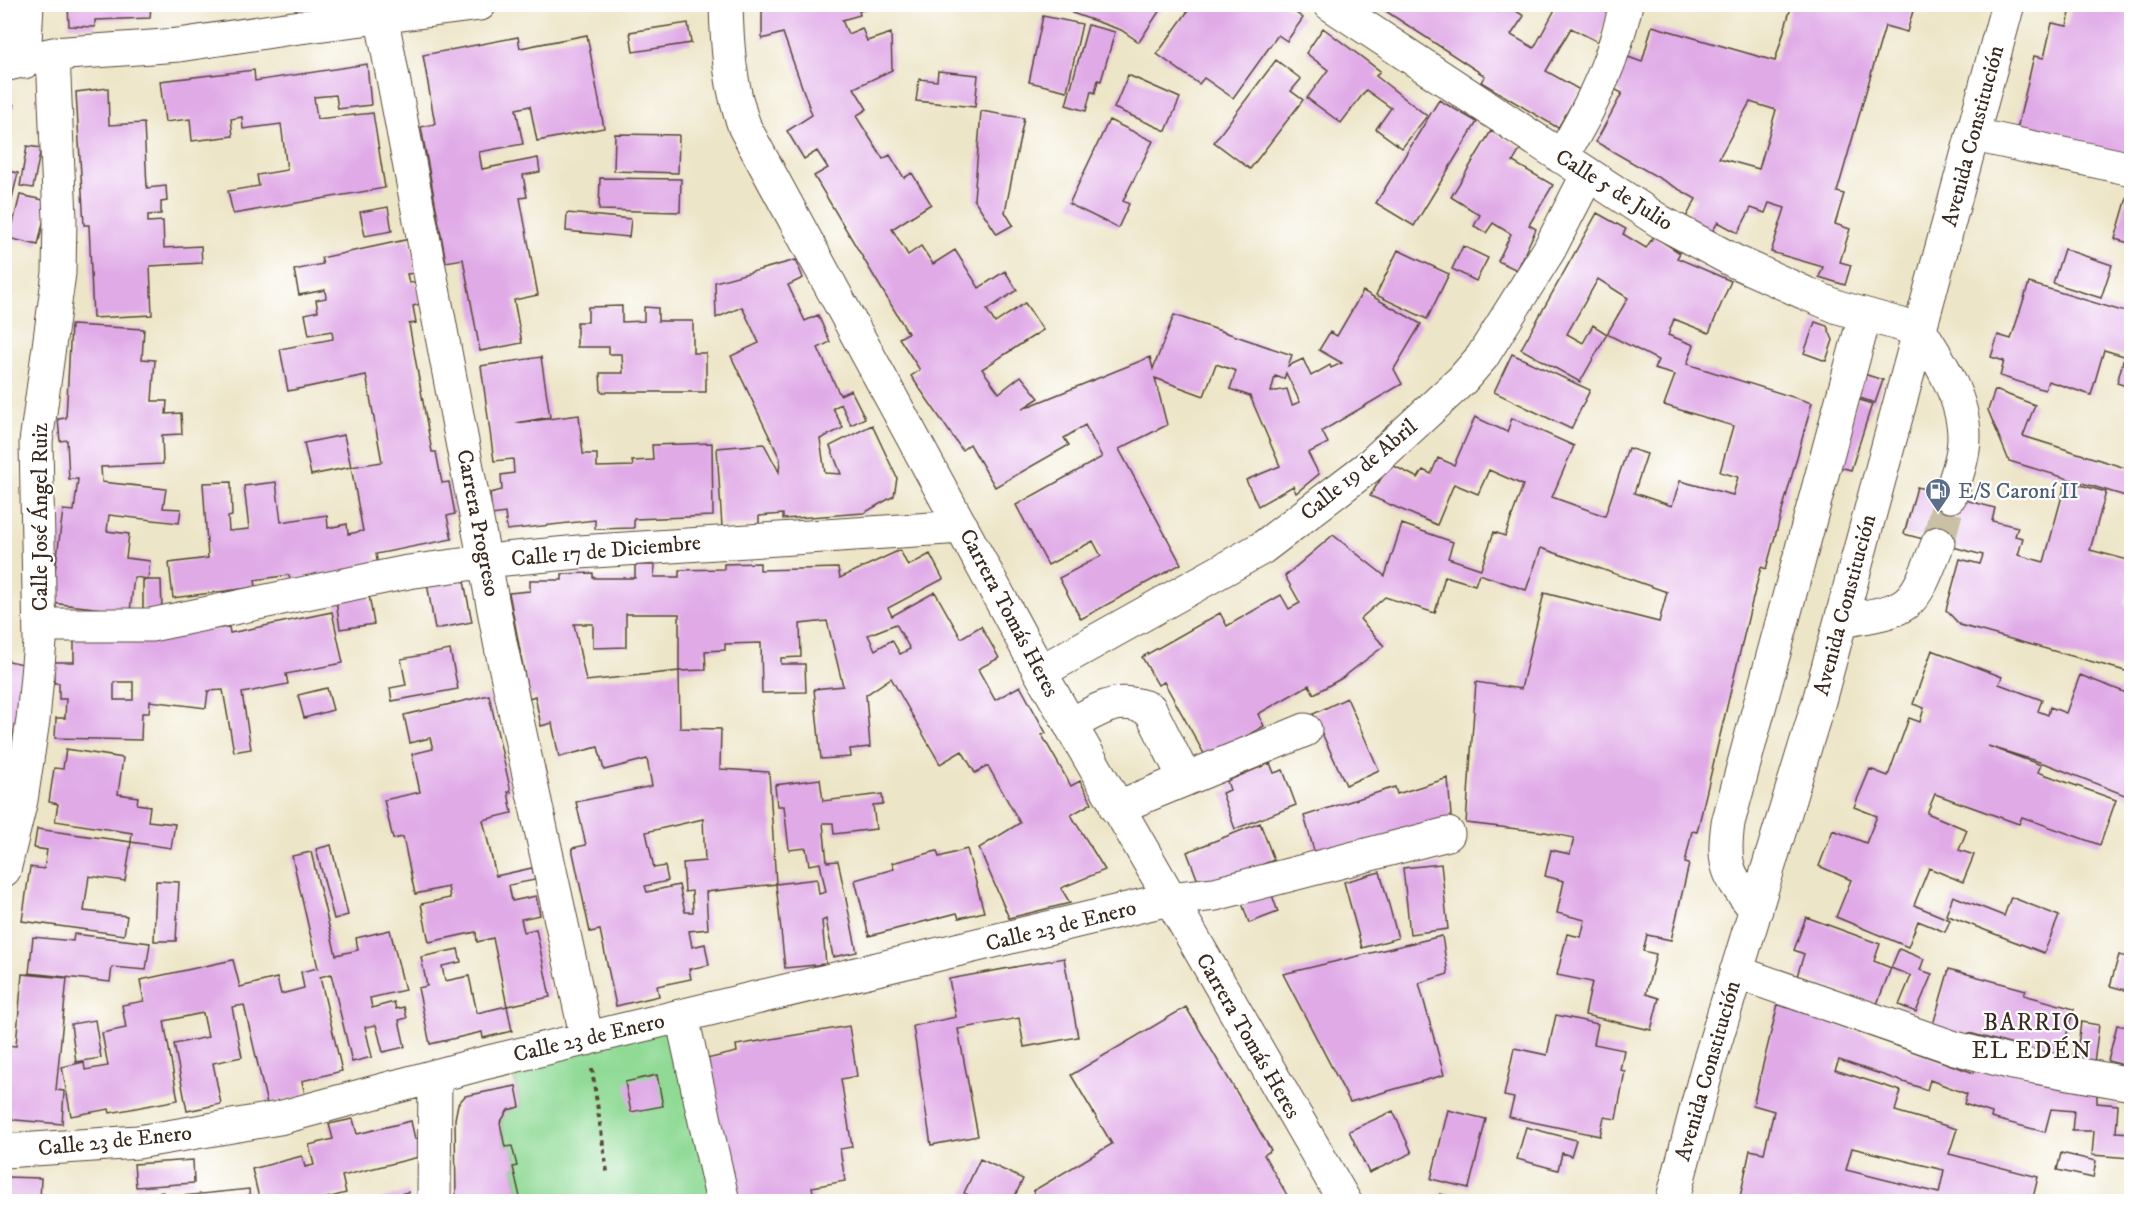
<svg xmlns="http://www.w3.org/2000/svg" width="2136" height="1206" viewBox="0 0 2136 1206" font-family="'IM FELL DW Pica',serif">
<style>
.green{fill:#90da96;stroke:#66825a;stroke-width:1.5}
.building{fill:#e0aae7;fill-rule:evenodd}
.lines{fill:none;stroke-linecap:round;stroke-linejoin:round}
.minor-tunnel{stroke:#c9c0a5;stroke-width:33;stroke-dasharray:33 16;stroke-linecap:butt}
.minor-casing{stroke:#564637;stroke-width:35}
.path{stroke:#564637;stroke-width:4;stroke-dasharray:4.5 4.5;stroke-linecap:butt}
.minor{stroke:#fff;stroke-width:33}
.labels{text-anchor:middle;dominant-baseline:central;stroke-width:4.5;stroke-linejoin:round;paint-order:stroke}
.street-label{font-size:22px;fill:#3b2a1e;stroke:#fff}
.service-label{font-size:22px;fill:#4e5e75;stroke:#fff;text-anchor:start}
.neighbourhood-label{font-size:24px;letter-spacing:1.5px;fill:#3b2a1e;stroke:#fff}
</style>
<rect width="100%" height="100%" fill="#fff"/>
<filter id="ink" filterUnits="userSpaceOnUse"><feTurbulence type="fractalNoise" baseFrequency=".0167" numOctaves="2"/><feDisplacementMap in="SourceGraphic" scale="12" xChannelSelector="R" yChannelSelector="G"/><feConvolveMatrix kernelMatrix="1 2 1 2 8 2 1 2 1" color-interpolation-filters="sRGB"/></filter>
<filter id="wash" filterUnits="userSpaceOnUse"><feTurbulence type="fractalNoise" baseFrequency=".008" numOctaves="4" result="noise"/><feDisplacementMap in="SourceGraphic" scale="24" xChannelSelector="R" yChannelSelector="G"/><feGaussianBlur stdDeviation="1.35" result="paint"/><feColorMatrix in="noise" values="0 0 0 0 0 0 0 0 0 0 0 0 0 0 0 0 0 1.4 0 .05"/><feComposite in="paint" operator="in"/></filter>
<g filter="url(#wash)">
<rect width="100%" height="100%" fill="#ede5c7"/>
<!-- green -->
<path class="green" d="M682,1017l41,184h-202l-8,-34 4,-1 -5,-20 -6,1 -6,-24 8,-13 12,-4 -10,-49z"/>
<g id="blocks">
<!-- building -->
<path class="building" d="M783,4h102l-26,7 1,4 -18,5 6,14 14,-6 5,13 24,-8 1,37 -38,18 13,21 -11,7 27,43 7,-4 14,23 8,-5 19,31 -39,25 16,26 13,-9 12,18 22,-14 24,38 26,-17 12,19 -30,20 8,13 30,-20 18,27 -61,39 17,24 22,-17 18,22 -17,11 128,-52 3,12 21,-54 118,40 -4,11 15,-7 8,17 19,-11 1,3 11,-5 -23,-13 11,-18 7,4 26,-45 58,33 -27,45 8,15 -80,47 6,12 -20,10 11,21 -23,19 -3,-7 -35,20 -12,-26 34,-14 -30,-70 -20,-7 6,-18 -20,-7 -12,32 -49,-18 12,47 -48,24 62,115 -100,55 -22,-41 42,-22 -8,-15 -45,24 -32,-60 86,-48 -17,-32 -21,13 5,7 -74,42 -25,-43 -8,6 -51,-74 9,-6 -21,-32 9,-5 -94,-157 14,-8 -11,-17 -13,8 -17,-28 25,-16 -29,-82 -21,6v-28zM1286,373l14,29 -8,3 -5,-16 -16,3 4,-16 9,3z
M1076,4h88l-25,38 -18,-12 -49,-17z
M1193,4h90l20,14 -16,23 -9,-6 -45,63 -29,-20 -5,6 -42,-30z
M1375,4h112l11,8 7,-8 19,12 -13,19 23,13 24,-44h54l-14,38 -27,-14 -25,43 34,19 -22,38 -77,-46 4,-6z
M1792,4h123l-8,28 -22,-6 -48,166 7,2 -9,30 15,5 -10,33 11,3 -6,20 -26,-8 4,-10 -52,-15 14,-44 -16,-5 -4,10 -14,-5 -13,25 -20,-11 -7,12 -26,-15 11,-20 -100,-57 26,-49 -10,-5 16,-31 14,5 10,-36 123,35zM1750,102l26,8 -17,59 -40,-11z
M2072,4h60v160l-117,-26 19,-82 10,2 8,-35 15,3z
M68,5h83l-1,13 -55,2v7l-26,-1z
M1043,16l39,8 -15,67 -38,-9z
M688,23l3,20 -58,9 -3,-20z
M1088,25l27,7 -14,49 -3,-1 -3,13 -4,-2 -5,20 -20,-6z
M1323,28l57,43 -4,5 51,40 -25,32 -26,-19 15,-21 -25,-18 -25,33 -34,-25 21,-28 -22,-17z
M587,35l17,93 -67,13 -7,-35 -14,3 7,35 -44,8 3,17 56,-11 2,14 -17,3 4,22 -7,1 18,97 -24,5 8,43 -42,8 -17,-92 -17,3 -25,-135 14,-3 -12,-69 95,-18 2,11z
M1276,60l25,19 -10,12 12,9 -53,69 -36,-27z
M367,64l4,41 -33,4 -2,-14 -22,2 3,22 56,-6 12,75 -152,26 -5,-23 31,-5 -2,-11 30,-5 -6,-46 -38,5 -1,-12 -11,2 2,17 -41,5 -2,-22 -25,3 -5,-41 94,-11 1,11z
M938,71l40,4 -3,32 -59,-6 3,-22 18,2z
M1128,75l52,23 -14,33 -52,-23z
M108,88l1,37 35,-2 3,65 19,-2 1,15 -6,1v12l-13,1v7l15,-1 1,27 37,-2 1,17 -52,3 2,49 -59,3 -4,-93h-5l-8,-133z
M1439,100l38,22 -63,104 -38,-23z
M5,103l9,2 -4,20 -5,-1z
M981,111l43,7 -19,94 8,13 -16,9 -23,-35z
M1109,120l44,21 -30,60 6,3 -11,24 -49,-24z
M1491,131l30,17 -8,14 40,23 -24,40 7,4 -19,41 -19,-9 13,-27 -18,-11 -7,10 -12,-7 6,-11 -29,-18z
M615,134l64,1 -1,38 -64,-2z
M27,146l14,2 -8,40 -13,-2z
M4,170l14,3 -12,50 7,1 7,-29 28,6 -10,44 -34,-8z
M600,178l81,1 -1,33 -81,-2z
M2129,191l3,1v52l-17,-5z
M388,207l4,24 -27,5 -5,-24z
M567,213l64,6 -2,18 -63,-6z
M1597,213l29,16 -3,5 23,14 8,-12 26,17 -3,5 54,23 -22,52 -35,-14 -6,16 26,10 -7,19 125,39 -46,166 -5,-2 -10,39 -54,226 -5,-1 -7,32 4,1 -18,76 -24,-5 -4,16 13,3 -10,40 13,4 -8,32 -66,-15 7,-33 -35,-7 10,-41 14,3 4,-17 -28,-7 7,-32 -19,-5 6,-26 19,4 4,-16 -29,-6 -79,-9 10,-141 45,7 23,-96 115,29 8,-30 -126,-44 -15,42 -47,-16 -4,11 -30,-9 -10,37 -50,-16 -25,22 24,27 -42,32 -28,16 -5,-9 -51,29 6,12 -57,33 -43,-77 -6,3 -16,-28 78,-44 7,13 54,-31 8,14 11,-6 -15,-27 48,-41 52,41 17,-52 51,18 -5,16 33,11 13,-37 11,4 18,-51 -34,-15 -11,24 -24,-10 -17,41 -67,-29 20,-32 28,14 5,-8 8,4 7,-16 16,7 21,-48 32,15 5,-14 62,28 -22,51 53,19 23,-68 19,6 -13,39 38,13 8,-25 53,14 5,-18 -18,-5 13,-46 -69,-21 11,-30 -21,-6 4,-9 -51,-26 21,-36 -30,-19 -31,55 16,9 10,-18 14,9 -27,48 -59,-33z
M410,239l6,34 -9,1 2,9 7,-1 4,22 -7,2 3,17 -7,1 23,128h4l6,31 7,-1 6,32 -8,2 5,23 -76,15 2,12 -88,14 -1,-5 -34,5 1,7 -83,11 -4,-35 39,-5 -5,-75 28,-1 1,34 -4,1 1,14 20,-2 -5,-43 32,-4 5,40 46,-7 1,13 19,-4 1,10 15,-3 -12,-64 -40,8 -7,-32 40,-8 7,32 31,-5 -16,-87 -78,16 -8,-42 53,-10 -1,-8 -23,4 -4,-21 13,-3 -2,-11 10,-2 -1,-8 -26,5 -5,-25 29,-6 -2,-6z
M1463,246l25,12 -12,23 -24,-12z
M2064,249l48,16 -11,33 -48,-15z
M1398,250l51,24 -22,45 -51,-24z
M796,260l7,18 -15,7 17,36 13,-6 12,27 -12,6 22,47 11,-5 14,28 -14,7 -10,-21 -8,4 10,20 -23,11 5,34 16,1 -11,-28 42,-21 25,53 -3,18 -30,17 -81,6v-5l-24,2v8l-37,3 -5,-79 47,-4 15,28 1,-13 -49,-103 28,-13 -17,-36 -26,11 -1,-36z
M2029,283l103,31v17l-8,25 -20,-6 -13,45 -43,-14 -3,9 -45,-14 4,-15 -13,-4 7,-22 13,4z
M622,306v16l22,-1v-14l14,1v13h35v32h13v39h-105l-1,-19h23l-1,-19h-13v-7h-32v-25h11v-15z
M1815,322l12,4 6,14 -7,21 -22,-8z
M71,325l73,4 -2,30 13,1 -3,41h15l-1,13 15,-1 1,21 -20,1 1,29 -62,3 1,15 64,7 -3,19 18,1 -2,14 -70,-8 -2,16 22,3 -3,24 24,3 -2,18 -14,-2 -4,35 -79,-9 12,-93 11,1 4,-32h-9l-2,-39 -7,1 -2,-22 8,-1z
M1512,354l78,36 -19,39 -77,-37z
M541,357l9,60 -34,6 63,-8 4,39h14v13l36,-1 -1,-5 21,-1 -1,-15 60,-2 1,73 -79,3v9l-39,1v-9l-88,10 -2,-17 -13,2 -2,-22 12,-3 -1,-15 13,-2 -1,-14 -19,2 -13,-95z
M2123,361l9,3v24l-15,-5z
M1864,374l19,6 -8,23 -18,-6z
M1995,390l40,15 -12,31 109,34v28l-123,-37 -21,-51z
M1857,399l15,5 -21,66 -15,-4z
M2066,481l40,11 -16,58 42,11v16l-8,27 8,2v55l-3,11 -169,-47 -14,-15 14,-51 20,5 3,-9 -79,-21 13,-47 78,21 -3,13 26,6 -3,9 8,2 -5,17 26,7z
M900,550l8,16 22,-12 13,25 -55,29 4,8 43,-24 26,46 20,-12 18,32 -21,11 17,31 25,-14 26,47 -4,2 29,51 9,-5 12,22 -21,12 34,55 -44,18 9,15 -61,15 -30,-70 41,-25 -32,-57 -13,7 -13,-22 -22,13 -49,-86 -25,17 4,52 -20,2 1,8 -30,2 -7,-70 29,-3 -16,-65 -27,3 1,33 -20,1v6h24l1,28 -44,1 -1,-50 -36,1v6l-20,1 1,19 -27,1 1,57 41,1 -1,40 49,3 7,112 -70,8 2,37 -19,2 3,16 13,-3 4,21 -20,4 2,10 -34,7 2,10 -43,10 -16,-76 -10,2 -18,-84 14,-3 -10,-43 76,-16 -5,-27 -43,11 -6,-23 -39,10 -7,-34 -11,3 -6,-30 -6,2 -20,-105 21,-2v-11h32v-6l31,-1v5h42v-13h20l-1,12h25v-7l45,-1v-5l36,-1v7l78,-2 2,10zM626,614h53v57l-93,10 -12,-57h19v24l33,-1zM896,624l14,25 -10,5 -8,-14 -17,10 -7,-15zM703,819l2,42 -22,2 2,29 7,-1 1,21h-8l-6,-27 -32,7 -2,-6 23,-5 -3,-15 -11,2 -8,-36z
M463,576l9,46 -37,7 -8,-46z
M143,580h18l1,30h-19z
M369,595l5,29 -34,5 -4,-29z
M332,612l11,51 -57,11 2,10 -46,9 9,56 -17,3 -11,-62 -15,1 -2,17 -56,-7 -1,12h-7l-1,27 -86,-2 1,-20h9l1,-19h-7v-16h-5v-21h20v-26l93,-2 62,-7 1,6zM114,682h19v18h-19z
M450,650l8,39 -66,12 -2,-13 16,-3 -5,-26z
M1932,650l70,27 -3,7 43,16 -4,11 10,4 2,-8 16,6 14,-38 52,20v103l-83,-33 -61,-19 53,19 -3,7 78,28 -16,45 -78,-28 -3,7 -84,-30 -8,19 40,17 -8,20 15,5 -11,27 -34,-14 -15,37 36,15 -5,12 -27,-11 -10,26 -72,-30 15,-37 -32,-14 14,-36 33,13 11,-27 -23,-9 16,-38 18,7 21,-58 11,4 4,-14 -11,-4z
M4,660l24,5 -19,90 -5,-1z
M327,688l6,22 -29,8 -6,-23z
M489,695l22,97h-3l4,21 -29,7 13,56 36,-8 3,12 -26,5 3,16 24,-5 4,19 -19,4 3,13 12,-3 14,68 -43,9 -14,-68 -16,4 -1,-10 -47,10 -8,-38 29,-6 -2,-11 -33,7 -12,-57 -10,2 -9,-39 36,-8 -8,-38 21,-5 -3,-11 -20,5 -6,-28z
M1347,698l32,72 -33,15 -33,-71z
M66,749l57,9 -5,36 20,3 -1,7 13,2 -2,15 27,3 -4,24 -40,-6 1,-9 -77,-12 3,-17 -9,-2 5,-34 9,1z
M1270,763l4,10 9,-3 13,35 -61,24 -13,-36 8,-3 -3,-9z
M1448,778l4,51 -135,32 -13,-45 91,-29 2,7z
M820,779l3,22 59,-7 1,10 -10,1 3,24 -42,5 -1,-11h-10l4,39 11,-1 19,91 -24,5 -7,-38 -4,2 4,43 -41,4 -9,-84 41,-5 2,15 7,-2 -6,-29 -11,2 -3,-17 -17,2 -5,-44h-7l-2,-21z
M1260,823l14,37 -73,29 -14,-37z
M37,829l94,13 -6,39 -36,-5 -5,35 43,5 -3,19 -102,-14 8,-54 14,2 3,-19 -13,-2z
M331,845l17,70 -14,4 -18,-70z
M967,849l17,63 -25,6 -2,-5 -88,23 -14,-56 39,-11 -2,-6 45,-12 2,6z
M311,852l25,103 22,-5 -2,-12 34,-8 15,60 -35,8 2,10 22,-6 2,7 8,-2 3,11 -8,2 6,27 -22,5 -7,-27 -11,2 7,30 -20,5 -21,-88 -11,3 22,94 -40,10 3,14 -38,9 -23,-99 -12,2 10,50 -29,6 8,41 -34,7 -13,-67 34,-7 -5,-24 -39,8 14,79 -68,13 -1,-4 -38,7 -9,-49 22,-5 1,8 23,-4 -6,-33 24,-5 -4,-23 22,-4 -4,-21 93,-20 7,27 37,-9 4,16 23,-6 -3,-16 17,-4 -26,-112z
M1441,864l7,65 -38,5 -7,-66z
M1380,872l18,66 -36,10 -18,-66z
M156,881l23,1 -3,59h-22z
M1271,892l7,20 -29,11 -7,-20z
M1953,896l51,20 7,-19 48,19 -15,37 -98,-38z
M1806,917l74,27 -6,17 17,7 8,-19 25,10 -4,11 12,4 -16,38 -17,-7 12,-29 -20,-8 -14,36 -80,-28 7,-22 -10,-4z
M74,934l76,9 -4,27 -34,-3 -2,15 -81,-9 4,-36 40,4z
M1442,936l6,38 -29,9 25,92 -94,27 -67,-128z
M458,949l3,13 -19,4 3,15 24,-5 8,37 30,-7 5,25 -29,7 -1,-6 -52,12 -12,-56 9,-2 -6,-29z
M2119,955l13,3v34l-22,-6z
M1064,958l14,79 -54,10 -5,-29 -61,11 20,107 -47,9 -18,-119 43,-9 -7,-38z
M1949,969l77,21 -2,5 50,14 -14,49 -91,-25 -2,4 -35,-9z
M22,974l45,4 -11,112 8,1 -2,33 -58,-5v-74l12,1z
M1778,1004l196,69 3,-9 120,25v14l21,2 -2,27 16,1 -1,25 -39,-3 2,-24h-22l2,-20 -23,-2 -6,23 -54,-14 1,-5 -28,-9 3,-10 -37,-14 -3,10 -88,-30 -4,10 66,21 -6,20 62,18 -8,25 89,23 -6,25h-293l11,-52 14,3 10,-42 -21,-6zM1852,1148l92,22 -5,23 -93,-23z
M1186,1007l85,143 -7,5 27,47h-252l-6,-11 79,-47 -41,-69z
M1556,1015l42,9 -4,20 30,6 -4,20 5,1 -9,48 -12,-2 -4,19 -91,-19 5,-19 -10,-2 10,-48 33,7z
M95,1020l6,38 -25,4 -5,-38z
M2081,1022l18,3 -5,38 -18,-3z
M2117,1025l15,3v39l-24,-6z
M849,1026l8,50 -16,3 11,68 -12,2 5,32 -33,6 3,15h-83l-30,-142 35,-8 -1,-7z
M657,1075l6,31 -32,6 -6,-30z
M516,1086l4,21 -12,3 -8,13 5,24 7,-1 5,20 -4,1 7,30 -5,2v3h-59l-1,-83 3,-15 7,-8z
M1448,1110l38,9 -17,69 -38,-9z
M1393,1111l19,42 -43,20 -20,-42z
M353,1119l4,15 54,-13 4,18 4,-1 4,18 -81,20 4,17 -34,9h-52l-8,-33 50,-13 3,11 9,-2 -5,-20 24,-6 -4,-15z
M1526,1127l50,13 -5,16 -9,-3 -4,17 -41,-11z
M2061,1153l35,8 -3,17 -36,-8z
M980,1159l43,20 -11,23h-30l-18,-9z
M193,1160l1,23 -58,4 -2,-23z
M4,1177l37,1 -1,24h-36z
M249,1189l1,13h-107l6,-3 -1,-5 15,-2v6z
M408,1192l3,10h-38v-1z
M1440,1194l30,7v1h-32z"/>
</g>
</g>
<g filter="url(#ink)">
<use href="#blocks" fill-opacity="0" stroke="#564637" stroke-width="1.5"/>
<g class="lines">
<!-- minor-tunnel -->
<path class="minor-tunnel" d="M1938,543l12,-47"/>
<defs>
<path id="minor" d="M379,4l122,643 86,392
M726,4c1,43 4,84 19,124l295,544 305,530
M1330,4l331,218 73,39 71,32 33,14 82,23c20,31 44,69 44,107 0,20 -8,40 -14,59
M24,62l3,-58
M4,65l49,-11 126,-9 106,-16 195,-25
M1974,135l158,34
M1561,157c30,-48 53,-97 65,-153
M1841,621c71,-12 71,-11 97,-78
M41,625h110l257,-53 97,-13 74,-7 383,-25
M1040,672l222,-124 106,-81 94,-87 20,-23 67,-107 39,-76
M1070,725c31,-16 45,-30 80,-16l35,70
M1116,808l189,-78
M4,870l17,-70 12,-80 7,-78 -4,-200 23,-169 1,-54 -7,-165
M1756,910c-28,-35 -34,-42 -28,-87l137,-508
M1736,972l219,76 58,15 119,21
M682,1017l41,185
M4,1151l134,-9 141,-24 201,-54 689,-165 46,-5 233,-60
M434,1202l1,-126
M1672,1202l35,-133 112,-368 189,-697"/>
</defs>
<!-- minor casing -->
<use href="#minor" class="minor-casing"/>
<!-- path -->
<path class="path" d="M592,1069l15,103"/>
<!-- minor -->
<use href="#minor" class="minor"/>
</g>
</g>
<!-- icons -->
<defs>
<symbol id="fuel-pin" viewBox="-11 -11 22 30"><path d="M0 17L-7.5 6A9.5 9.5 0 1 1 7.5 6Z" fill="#5c6f8a" stroke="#fff"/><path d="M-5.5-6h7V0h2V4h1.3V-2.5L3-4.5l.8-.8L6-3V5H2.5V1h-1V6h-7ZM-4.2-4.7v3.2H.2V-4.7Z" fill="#fff"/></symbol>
</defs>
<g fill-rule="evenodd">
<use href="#fuel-pin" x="1923" y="476" width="30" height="40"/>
</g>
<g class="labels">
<!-- street labels -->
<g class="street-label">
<text transform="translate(1973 136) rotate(-75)">Avenida Constitución</text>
<text transform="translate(1614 190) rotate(32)">Calle 5 de Julio</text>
<text transform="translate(1359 470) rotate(-40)">Calle 19 de Abril</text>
<text transform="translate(40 517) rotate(-90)">Calle José Ángel Ruiz</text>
<text transform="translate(478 523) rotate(79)">Carrera Progreso</text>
<text transform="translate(606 551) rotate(-5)">Calle 17 de Diciembre</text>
<text transform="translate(1845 605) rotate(-75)">Avenida Constitución</text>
<text transform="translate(1009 613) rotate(62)">Carrera Tomás Heres</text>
<text transform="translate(1061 926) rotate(-14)">Calle 23 de Enero</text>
<text transform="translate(1248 1036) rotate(60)">Carrera Tomás Heres</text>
<text transform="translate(589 1038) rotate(-13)">Calle 23 de Enero</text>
<text transform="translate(1708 1071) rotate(-74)">Avenida Constitución</text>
<text transform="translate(115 1141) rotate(-6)">Calle 23 de Enero</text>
</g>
<!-- service labels -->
<g class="service-label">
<text x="1958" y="491">E/S Caroní II</text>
</g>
<!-- neighbourhood labels -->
<g class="neighbourhood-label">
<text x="2032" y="1023">BARRIO<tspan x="2032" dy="28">EL EDÉN</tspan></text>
</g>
</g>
<!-- margin -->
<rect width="2136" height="1206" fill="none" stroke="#fff" stroke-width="24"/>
</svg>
